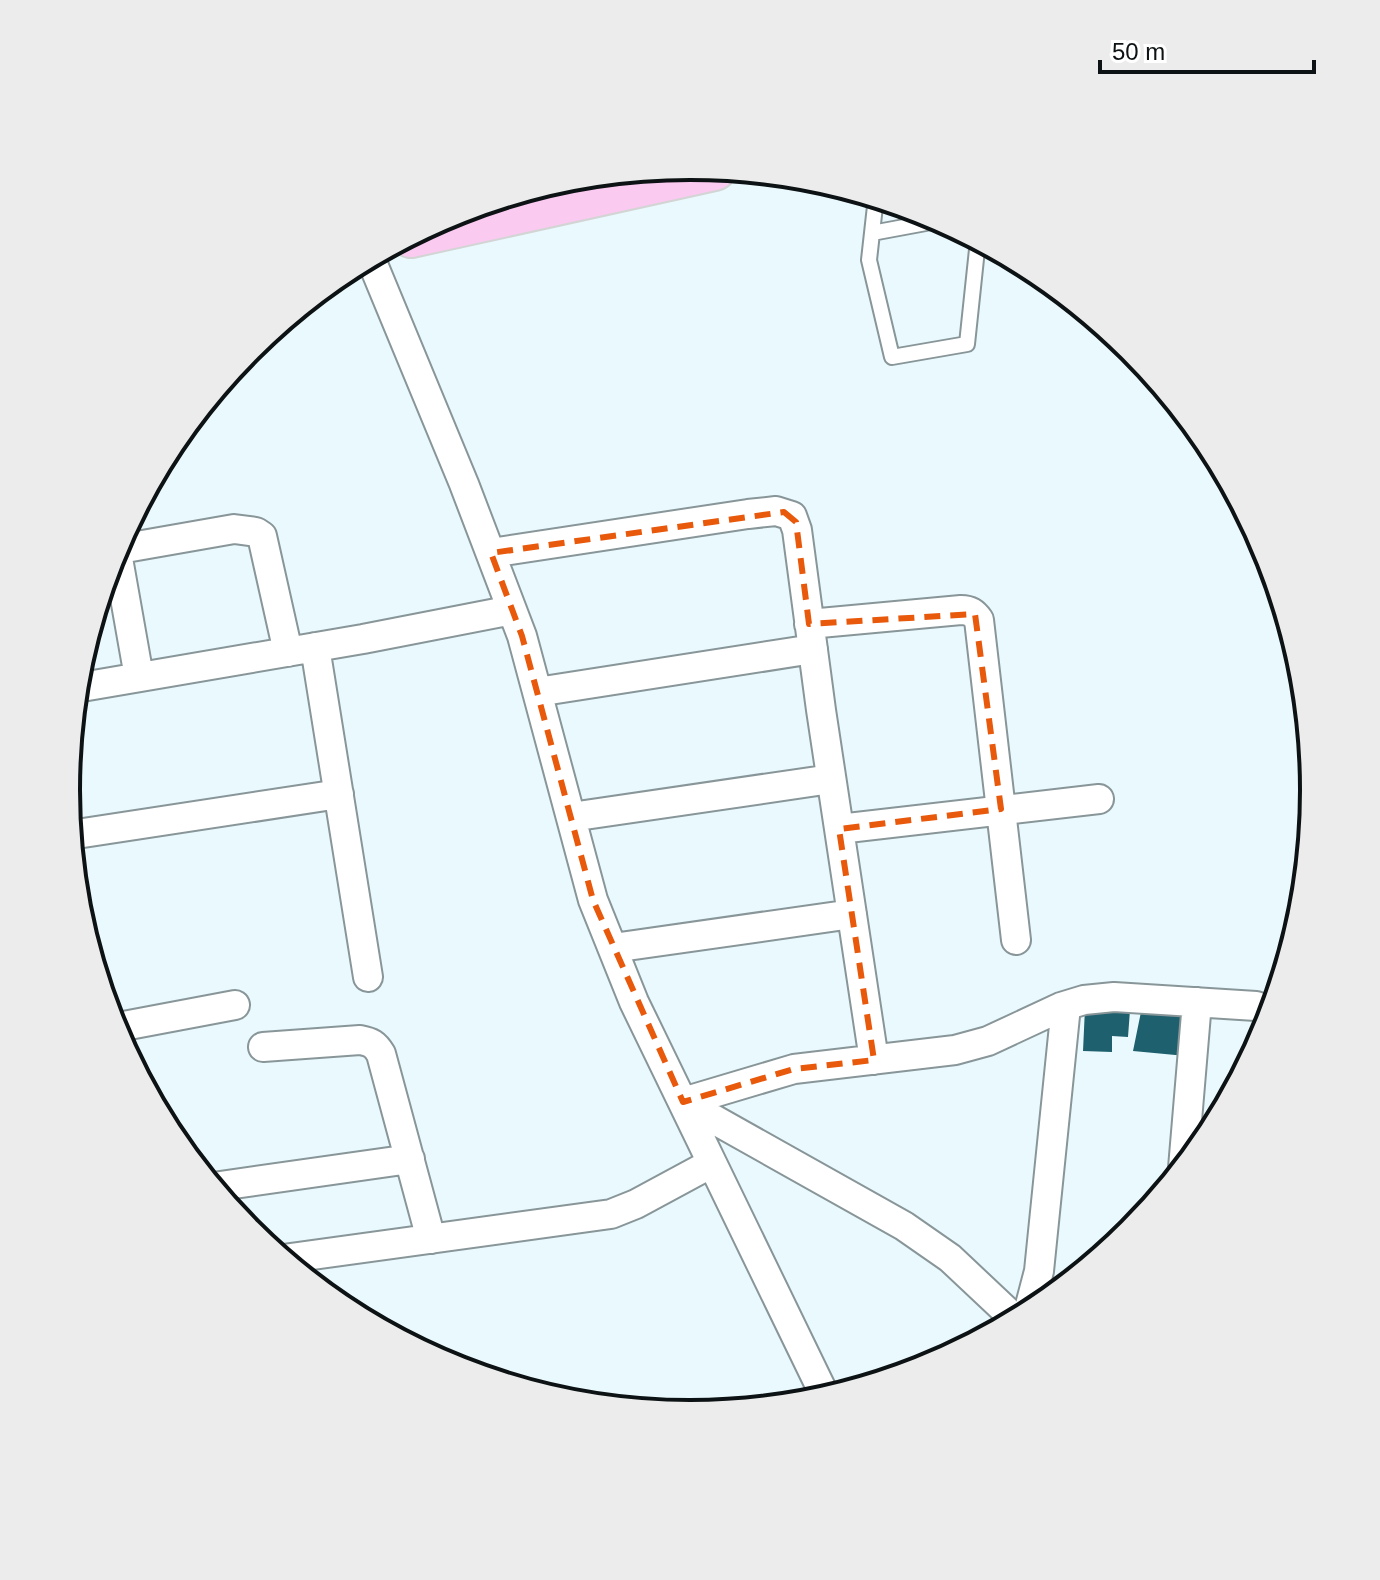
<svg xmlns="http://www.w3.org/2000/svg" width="1380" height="1580" viewBox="0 0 1380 1580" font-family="Arial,sans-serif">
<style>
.building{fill:#1e606d}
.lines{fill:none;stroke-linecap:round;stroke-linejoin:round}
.service-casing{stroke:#889699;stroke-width:18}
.minor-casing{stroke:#889699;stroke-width:32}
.primary-casing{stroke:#d3d5d5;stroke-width:48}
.service{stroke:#fff;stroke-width:14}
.minor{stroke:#fff;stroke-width:28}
.primary{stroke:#facaf0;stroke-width:44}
.marked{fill:none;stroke:#e8590c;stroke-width:6;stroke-dasharray:16 10;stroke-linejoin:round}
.rim{fill:none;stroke:#0d1314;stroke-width:4}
</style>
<rect width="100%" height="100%" fill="#eaf9fd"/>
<!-- building -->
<path class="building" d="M1142,1007l48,3 -4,46 -53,-5z
M1085,1008l45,2 -2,27 -16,-1v16l-29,-1z"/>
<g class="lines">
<defs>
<path id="service" d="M876,197l-7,63 23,97 75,-13 11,-104
M872,233l70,-13"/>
<path id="minor" d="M370,257l94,227 58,152 71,264 41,102 192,396
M116,547l23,130
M114,550l120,-21 22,3 6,4 26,116
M491,553l257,-39 28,-3 16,5 5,14 24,180 53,350
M809,624l152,-14c9,0 13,3 18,10l37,320
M315,647l53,330
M76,688l287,-49 149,-29
M537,692l276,-43
M571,817l260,-38
M839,829l260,-30
M70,835l269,-41
M613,948l239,-34
M113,1028l122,-23
M263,1047l97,-7c11,2 15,4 21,14l50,185
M683,1102l111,-33 161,-19 33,-9 73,-34 23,-7 30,-3 142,9
M683,1102l221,124 46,32 66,62
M1183,1168l14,-166
M213,1187l197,-28
M283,1259l328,-45 25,-10 76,-41
M1028,1313l11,-42 27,-265"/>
<path id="primary" d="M411,235l303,-67"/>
</defs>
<!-- service casing -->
<use href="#service" class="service-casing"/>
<!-- minor casing -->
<use href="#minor" class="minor-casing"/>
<!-- primary casing -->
<use href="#primary" class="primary-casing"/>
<!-- service -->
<use href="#service" class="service"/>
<!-- minor -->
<use href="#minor" class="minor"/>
<!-- primary -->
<use href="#primary" class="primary"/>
</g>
<!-- marked area -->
<path class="marked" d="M784,512l12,10 13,102 166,-10 26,195 -162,20 35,231 -80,9 -111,33 -90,-202 -71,-264 -31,-83z"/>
<!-- crop -->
<path d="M0 0H1380V1580H0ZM80 790a610 610 0 1 1 1220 0a610 610 0 1 1-1220 0Z" fill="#ececec" fill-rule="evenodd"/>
<path class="rim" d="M80 790a610 610 0 1 1 1220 0a610 610 0 1 1-1220 0Z"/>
<!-- scale -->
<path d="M1100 60v12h214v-12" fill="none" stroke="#0d1314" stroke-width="4"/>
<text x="1112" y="60" font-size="24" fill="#0d1314" stroke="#ffffff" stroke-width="6" paint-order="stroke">50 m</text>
</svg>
